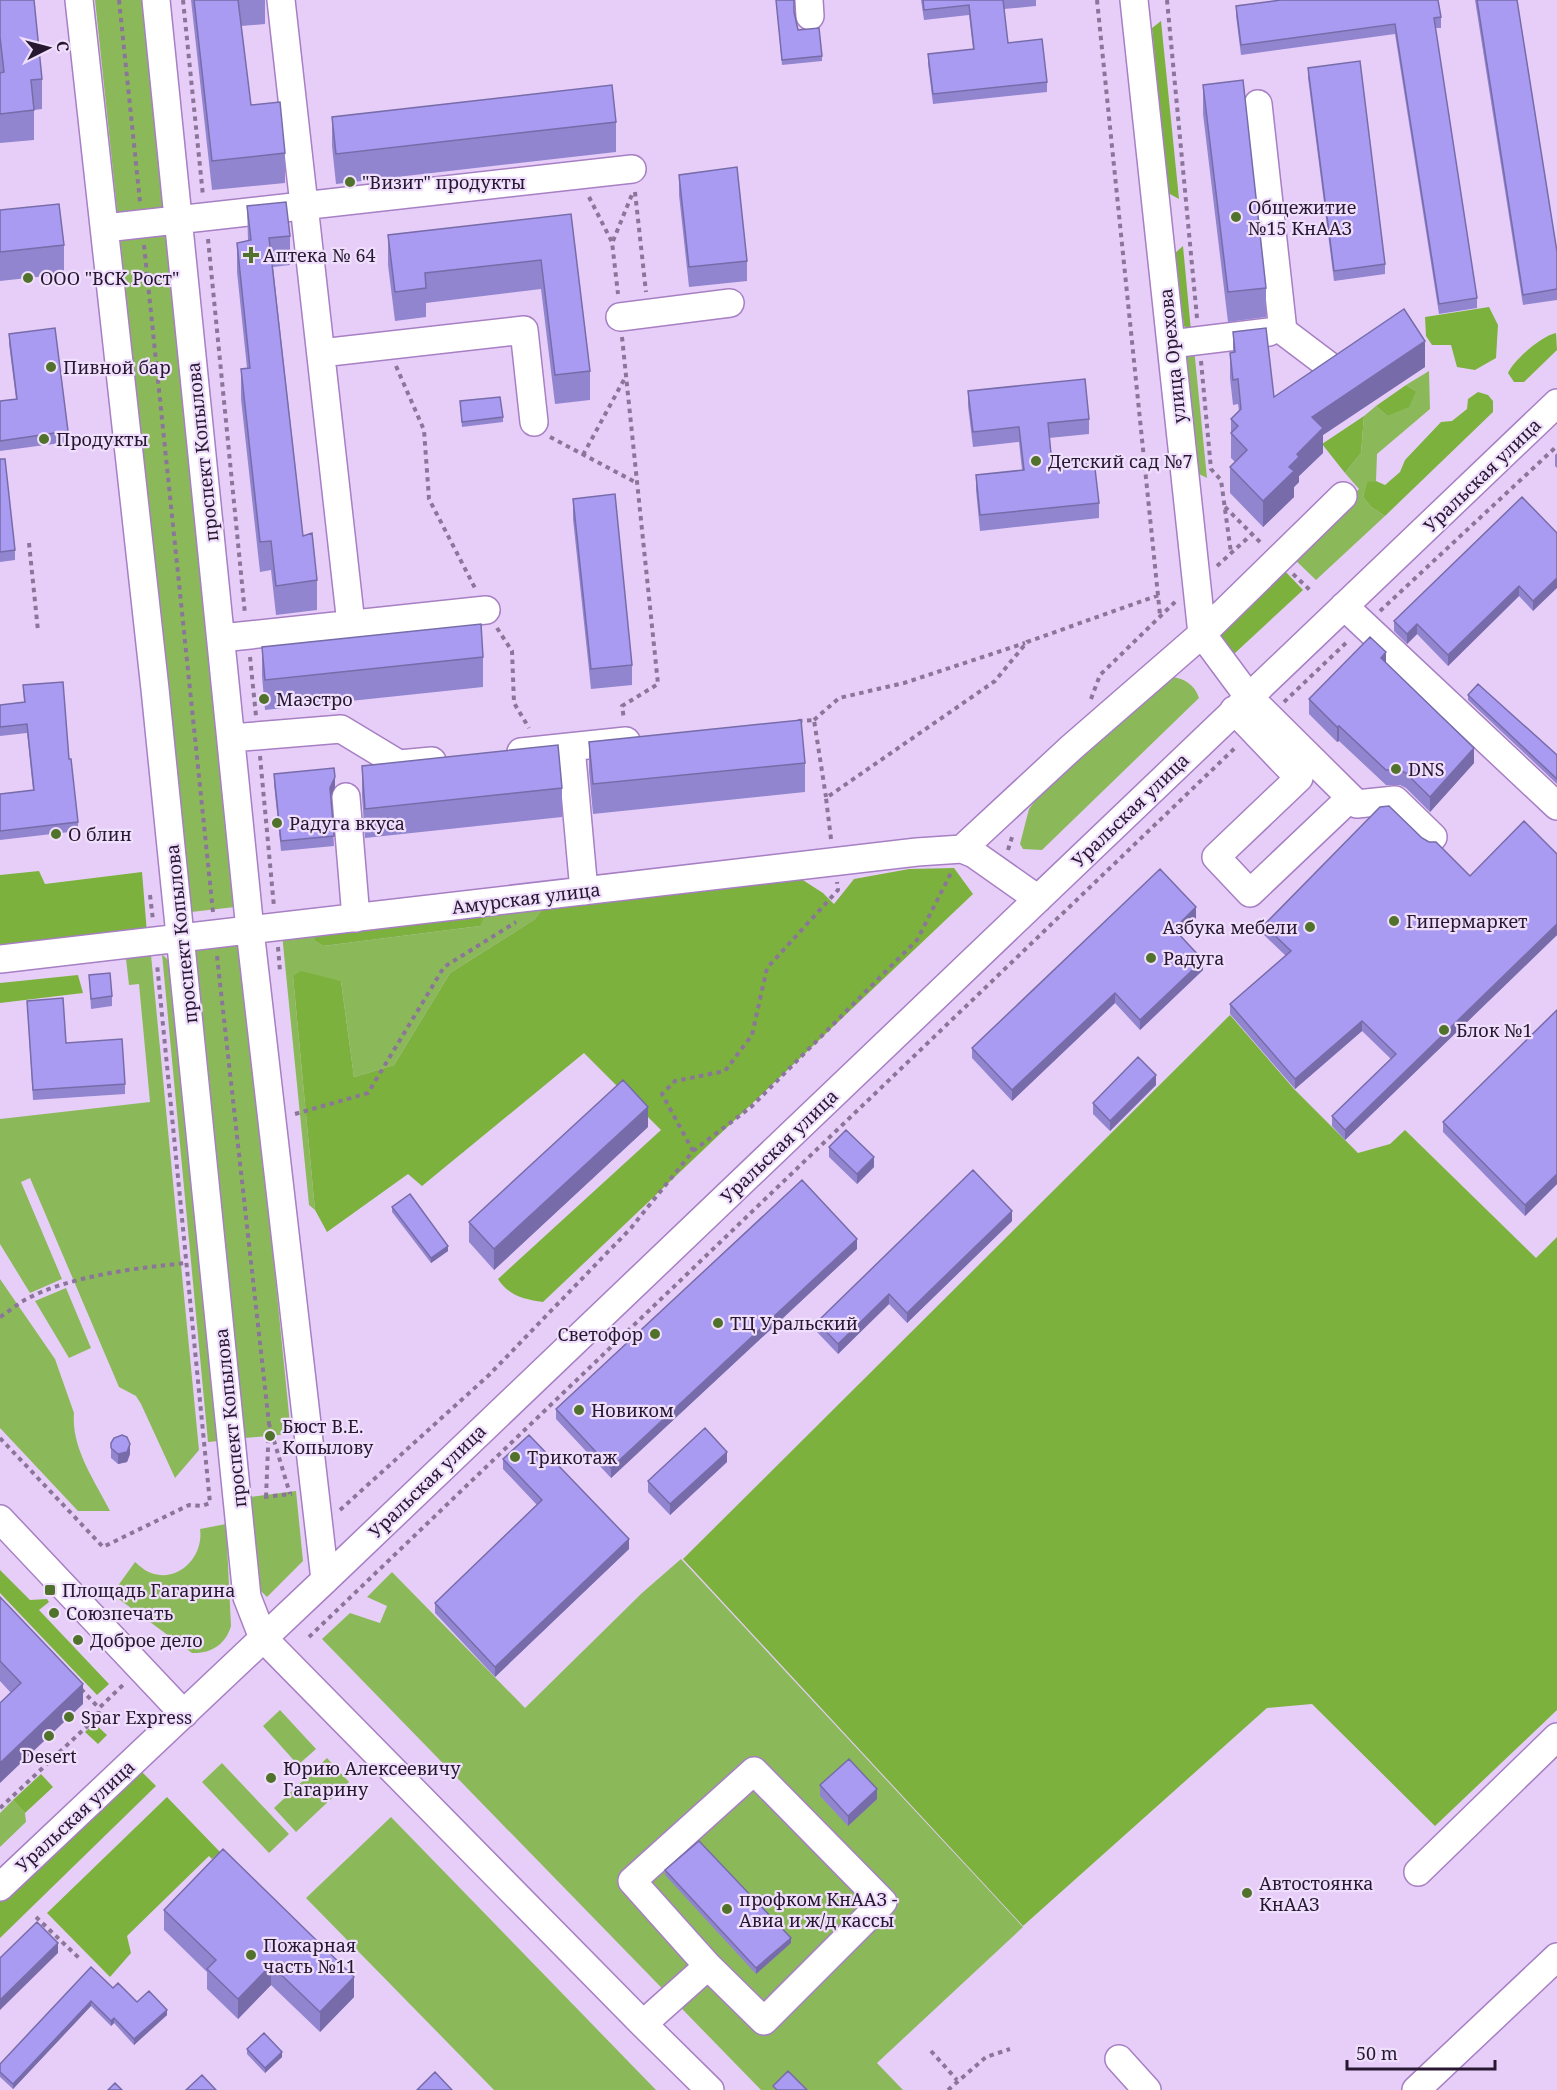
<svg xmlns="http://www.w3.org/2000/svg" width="1557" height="2090" viewBox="0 0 1557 2090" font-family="'Noto Serif',serif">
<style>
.green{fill:#8bb95a}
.forest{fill:#7cb13e}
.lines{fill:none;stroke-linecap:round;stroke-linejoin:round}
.minor-casing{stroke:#a77fc3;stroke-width:30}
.path{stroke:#8b7699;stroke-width:4;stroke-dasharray:4.5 4.5;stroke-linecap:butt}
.minor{stroke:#fff;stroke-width:27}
.wall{fill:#9285d0}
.shaded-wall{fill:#776ca9}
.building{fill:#aa9bf2;stroke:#776ca9;stroke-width:1.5}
.poi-dot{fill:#50722a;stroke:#f0dffc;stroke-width:2}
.labels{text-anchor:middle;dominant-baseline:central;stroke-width:4.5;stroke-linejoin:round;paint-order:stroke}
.poi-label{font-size:18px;fill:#271731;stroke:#f0dffc;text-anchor:start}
.street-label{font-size:18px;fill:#271731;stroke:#f0dffc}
</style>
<rect width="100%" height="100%" fill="#e7cef9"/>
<!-- green -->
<path class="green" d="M95,0h48l92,907 -44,5z
M1194,348l13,130 -8,-4 -13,-117z
M1429,371l1,38 -53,45 -1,27 -9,2 -4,14 8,10 14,9 -69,64 -26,-25 69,-66 -14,-16 16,-20 3,-37 12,-10 11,10 29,-25 -10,-6z
M1173,677c12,2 22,8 26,21l-157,152 -19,-1 -3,-5 9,-35 6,-8 123,-117z
M547,902l-12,17 -85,54 -56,92 -40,12 -13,-96 -48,-5 22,234 -6,-5 -27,-271 39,-7 -6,14 8,5 157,-20 -4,-16z
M242,944l49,490 -46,4 -49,-489z
M162,954l9,9 48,478 -11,1z
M151,955l48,495 -24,28 -34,-74 -5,-8 -17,-9 -89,-209 -9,4 41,97 -32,14 -30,-49v-125l150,-17 -11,-118 -10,1 -3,-26z
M0,1279l55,80 19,54c-3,35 21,68 36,98h-32l-78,-83z
M66,1288l25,60 -22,10 -34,-57z
M296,1491l7,70 -36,36 -9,-9 -8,-91z
M226,1524l5,102c-5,18 -20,28 -39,27l-80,-59 23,-32c5,4 10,9 16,11 28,10 53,-17 49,-44z
M681,1559l342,368 -146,136 26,27h-142l-439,-451 28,-26 30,10 7,-17 -20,-9 25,-25 133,136 117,-115z
M280,1710l36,39 -18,16 -35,-39z
M327,1758l22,24 -53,50 -22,-24z
M222,1763l67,71 -20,19 -67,-71z
M13,1800l12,13 1,9 -26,25v-34z
M391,1817l265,273h-162l-188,-192z"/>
<!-- forest -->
<path class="forest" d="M1161,21l18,178 -11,-6 -16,-165z
M1183,246l8,85 -7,-5 -9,-73z
M1489,307l9,18 -2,33 -21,12 -18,-3 -6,-22h-19l-6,-9 -1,-19z
M1556,333l1,17 -33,32h-10l-6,-9c6,-13 33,-37 48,-40z
M1406,385l10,6 -7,16 -22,9 -11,-10z
M1478,392l10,3 5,6v11l-108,104 -14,-9 -8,-10 4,-15 9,-1 9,4 15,-13 5,-12 36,-38 11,-1 15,-12 1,-10z
M1364,416l-3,37 -16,20 -23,-29z
M1283,569l20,21 -69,64 -13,-12 -2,-9z
M954,868l19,26 -430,408c-19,-3 -34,-6 -45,-23l163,-149 -77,-77 -162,133 -14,-12 -81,58 -12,-22 -22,-234 8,-5 40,10 13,96 40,-12 56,-92 85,-54 12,-17 248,-27 28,18 11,11 20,-25 55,-10z
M39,871l6,13 97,-12 5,61 -147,15v-73z
M476,910l8,8 -4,8 -157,20 -8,-5 -1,-9z
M78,975l5,18 -83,10v-20z
M1230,1015l64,74 64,64 32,-9 15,-14 131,128 21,-21v473l-122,116 -123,-122 -45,4 -244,218 -340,-367z
M0,1570l30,30 17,-1 2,3 -10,8 70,74 -12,11 -97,-102z
M94,1723l13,12 -9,9 -13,-12z
M138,1768l18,18 -156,152v-38z
M41,1774l12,13 -28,26 -12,-13z
M167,1797l53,55 -8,7 -3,-3 -82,80 4,17 -21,24 -63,-64z"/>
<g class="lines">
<defs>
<path id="minor" d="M79,0l76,689 92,908 16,41 380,386 67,66
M156,0l94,930 75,650
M281,0l70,624
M809,0l1,16
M1134,0l68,634 46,62 109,108 38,-4 38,37
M1258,104l25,227 45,34
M105,228l527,-59
M620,317l110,-14
M1171,344l98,-12
M321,353l203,-23 10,92
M1344,606l213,200
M221,638l265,-28
M1234,710l65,68 -83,79 34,36 100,-95
M231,738l110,-9 58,35 33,-3
M571,747l13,144
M521,752l105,-11
M346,797l10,121
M962,849l110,-102 130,-113 141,-138
M0,959l917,-107 45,-3 12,5 64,45
M0,1519l184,195
M1418,1872l139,-135
M0,1887l325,-307 1232,-1177
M643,2024l65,-58 56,55 119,-119 -129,-131 -122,110 76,85
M1119,2059l28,31
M1416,2090l141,-133"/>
</defs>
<!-- minor casing -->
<use href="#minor" class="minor-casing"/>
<!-- path -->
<path class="path" d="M119,0l21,202
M183,0l20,196
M1097,0l63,615
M1167,0l30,318
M635,192l11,100
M589,197l23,45 6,52
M208,239l37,375
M613,241l20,-49
M144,245l69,667
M622,337l36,347 -36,22 2,13
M1201,361l10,108 10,11 10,73
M396,366l28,64 5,69 47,91
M550,437l87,46
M583,455l43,-79
M1225,507l37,37
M29,543l9,88
M1217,566l35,-32
M1293,574l19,18
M1380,611l177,-165
M497,628l15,23 2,52 15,25
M250,657l6,59
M1091,699l9,-24 77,-75
M1284,702l64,-61
M814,720l25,-22 65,-15 121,-40
M798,721l16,-1 12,77
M260,756l14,151
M831,839l-5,-41 169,-117 32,-39 132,-47
M1008,850l5,-16
M150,895l3,25
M278,947l2,25
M217,956l52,468
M295,1114l73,-21 76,-126 72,-45
M693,1151l58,-44 166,-167 34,-67
M0,1317c8,-5 15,-11 23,-16 44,-25 113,-33 163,-38
M0,1438l103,109 86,-42 13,1 8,-3 -53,-539
M264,1497l28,-3
M266,1497l3,-73 21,70
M340,1510l149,-135 142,-147 62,-77 -31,-57 13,-13 50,-10 27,-36 15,-67 71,-78 -1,-8
M309,1637l928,-891
M81,1689l18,19
M0,1808l98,-92 1,-8 26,-25
M36,1917l44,42
M931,2051l26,29
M948,2090l38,-33 24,-8"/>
<!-- minor -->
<use href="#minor" class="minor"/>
</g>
<!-- wall -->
<path class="wall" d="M0,0l42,79v30l-8,1v30l-34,3z
M191,0h74v24l-24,2 10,79 34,48v30l-73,7z
M776,0h18v12l4,18 24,26v5l-40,4z
M921,0h115v6l-32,3 4,34 39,39v10l-114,12 -5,-40v-10l45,-5 -4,-34 -45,5z
M1475,0h42l40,252v48l-34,5z
M1236,6l205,11v11h-6l42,270v10l-38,6 -44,-280 -154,21 -5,-39z
M1308,68l77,196v10l-51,7 -26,-203z
M1203,85l63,203v29l-38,5 -25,-208z
M332,117l284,5v30l-280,32 -4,-38z
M679,175l68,86v20l-58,6 -10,-92z
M247,206l43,30v29l-17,2 30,269 14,44v30l-41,5 -5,-45 -11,2 -19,-173v-30l6,-1 -10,-96v-29l11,-2z
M0,210l64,35v29l-64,7z
M571,214l19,157v29l-35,4 -14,-115 -115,14v14l-31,4 -7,-56v-30z
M1233,332l41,65 151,-30 -102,68v18l-24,23v6l-5,5v10l-31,30 -33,-34v-26l5,-5 -4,-4v-39l8,-8 -1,-7 -5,1 -3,-27v-25l3,-1z
M9,334l59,97v11l-68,9v-50l16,-2 -7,-55z
M968,391l121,28v15l-40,4 3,26 47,39v15l-119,13 -4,-41v-15l46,-5 -3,-28 -46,5 -5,-41z
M460,401l43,16v5l-41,5z
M1557,453v15l-2,-2v-11z
M0,459l15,91v10l-15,2z
M573,499l59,166v20l-41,4 -18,-170z
M1557,533l-24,78 -14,-15 -71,70 -31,-32 -10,10 -13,-13v-10z
M262,647l221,10v30l-218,23 -3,-34z
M1386,663l88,100 -44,49 -24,-24 -6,-3h-14l-47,-44 -2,1 -28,-28v-15z
M23,685l46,74 9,63v9l-78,9v-46l33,-4 -6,-57 -27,3v-31l24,-2z
M1468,695l89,60v29l-89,-84z
M589,742l216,21v29l-212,22 -4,-43z
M362,766l200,22v29l-197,21 -3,-42z
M274,774l61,13 -4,9 3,50 -53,5 -7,-67z
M1422,838l48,38 87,-22v81l-212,205 -13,-14v-10l59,-57 -29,-28 -67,58 -65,-75v-10l56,-48 -22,-21v-10z
M1196,918l-17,16 24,36 -63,60 -25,-27 -103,98 -40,-43v-10z
M89,975l23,21v10l-21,3z
M27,1001l39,42 59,41v10l-92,6z
M1557,1010v174l-32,32 -82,-84v-10z
M1156,1085l-46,46 -17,-17v-11z
M648,1127l-154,143 -25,-28v-20z
M829,1147l45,20 -17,17 -28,-27z
M392,1207l56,44 -17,12 -39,-51z
M1012,1221l-105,102 -18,-19 -51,50 -21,-22v-10z
M857,1249l-246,229 -55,-59v-10z
M111,1443l19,11 -3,8 -9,2 -7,-6z
M503,1459l126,90 -134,128 -60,-64v-10l102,-98 -34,-36z
M727,1462l-57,53 -22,-23v-11z
M0,1597l83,107 -72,-11 -11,-12z
M820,1785l57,14 -29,27 -28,-30z
M665,1870l126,73 -35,31 -91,-99z
M164,1910l190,87 -34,35 -49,-47 -33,34 -31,-30v-17l-43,-42z
M91,1967l22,21 24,14 30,13 -33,30 -20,-22 -3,3 -20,-20 -78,83 -13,-12v-13z
M247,2049l35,8 -17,16 -18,-19z"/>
<!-- shaded-wall -->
<path class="shaded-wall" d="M1425,341v26l-102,68v18l-24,23v6l-5,5v10l-31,30v-26l26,-34 8,-13 15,-37z
M1557,578v10l-24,23v-10z
M1519,586v10l-71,70v-11z
M1417,624v10l-10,10v-10z
M1386,652v16l-5,-10z
M1339,726v15l-2,1v-15z
M1474,748v15l-44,49v-15z
M335,777v10l-5,11v-10z
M1196,907v11l-22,21v-10z
M1557,924v11l-212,205v-10z
M1203,960v10l-63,60v-10z
M1115,993v10l-103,98v-11z
M1362,1021v10l-67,58v-10z
M1156,1075v10l-46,46v-10z
M648,1107v20l-154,143v-21z
M874,1157v10l-17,17v-10z
M1557,1174v10l-32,32v-11z
M1012,1211v10l-105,102v-10z
M857,1239v10l-246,229v-10z
M448,1246v5l-17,12v-5z
M889,1294v10l-51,50v-10z
M130,1444v10l-3,8 -9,2v-10z
M727,1452v10l-57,53v-11z
M629,1539v10l-134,128v-10z
M83,1684v20l-83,79v-20z
M877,1789v10l-29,27v-10z
M791,1938v5l-35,31v-6z
M58,1943v10l-58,57v-10z
M271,1965v20l-33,34v-20z
M354,1977v20l-34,35v-20z
M91,2001v5l-78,83v-5z
M167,2010v5l-33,30v-6z
M114,2018v5l-3,3v-5z
M282,2052v5l-17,16v-5z"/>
<!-- building -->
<path class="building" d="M0,0h34l8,79 -11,1 3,30 -34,4v-41l4,-1 -4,-35z
M194,0h44l13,105 29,-3 5,51 -73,8z
M776,0h18v12l4,18 21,-2 3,28 -40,4z
M923,0h80l5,43 34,-4 5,43 -114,12 -5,-40 46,-5 -5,-44 -45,5z
M1281,0h157l3,17 -7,1 43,280 -38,6 -44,-280 -154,21 -5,-39z
M1477,0h40l40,252v37l-34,6z
M1360,61l25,203 -51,7 -26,-203z
M1243,80l23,208 -38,4 -25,-207z
M612,85l4,37 -280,32 -4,-37z
M737,167l10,94 -58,6 -10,-92z
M286,202l4,34 -21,2 34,298 9,-3 5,47 -41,6 -5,-45 -11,1 -19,-173 9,-1 -13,-125 14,-3 -4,-34z
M59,204l5,41 -64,7v-42z
M571,214l19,157 -35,4 -14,-115 -116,13 1,15 -31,4 -7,-57z
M1404,309l21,32 -113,76 11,11 -26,26 2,3 -10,10 5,4 -31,30 -33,-34 17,-17 -16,-17 7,-7 -7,-7 10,-10 -3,-30 -5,1 -3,-27 5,-1 -2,-20 33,-4 8,69z
M55,328l13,103 -68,10v-40l17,-2 -8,-65z
M1085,379l4,40 -41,4 4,41 42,-4 5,43 -119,12 -4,-40 48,-5 -5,-43 -46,5 -5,-41z
M500,397l3,20 -41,5 -2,-21z
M0,459h5l10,91 -15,2z
M615,494l17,171 -41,4 -18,-170z
M1522,497l35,36v45l-24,23 -14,-15 -71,69 -31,-31 -10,10 -13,-13z
M481,624l2,33 -218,23 -3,-33z
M1370,637l16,15 -5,6 93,90 -44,49 -24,-24 -6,-3h-14l-47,-44 -2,1 -28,-28z
M63,682l6,77h2l7,63 -78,9v-37l34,-4 -7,-66 -27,3v-22l25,-3 -2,-17z
M1478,684l79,71v24l-89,-84z
M801,720l4,43 -212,21 -4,-42z
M558,745l4,43 -197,21 -3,-43z
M334,768l1,9 -5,11 4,48 -53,5 -7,-67z
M1389,806l33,32 7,4h7l34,34 54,-55 33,33v70l-212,206 -13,-14 64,-62 -34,-33 -67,58 -65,-75 61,-53 -27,-26 116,-118z
M1160,869l36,38 -22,22 29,31 -63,60 -25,-27 -103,97 -40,-42z
M110,973l2,23 -21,3 -2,-24z
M63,998l3,45 56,-4 3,45 -92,6 -6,-89z
M1557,1010v164l-32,31 -82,-83z
M1138,1057l18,18 -46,46 -17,-18z
M623,1080l25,27 -154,142 -25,-27z
M846,1130l28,27 -17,17 -28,-27z
M973,1170l39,41 -105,102 -18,-19 -51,50 -21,-22z
M802,1180l55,59 -246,229 -55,-59z
M410,1194l38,52 -17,12 -39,-51z
M705,1428l22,24 -57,52 -22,-23z
M122,1435l5,2 3,7 -3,8 -9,2 -7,-6v-5l3,-5z
M529,1435l100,104 -134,128 -60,-64 107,-103 -39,-41z
M0,1597l83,87 -83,79v-60l21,-20 -21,-22z
M849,1759l28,30 -29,27 -28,-31z
M699,1841l92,97 -35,30 -91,-98z
M223,1849l131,128 -34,35 -49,-47 -33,34 -31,-30 9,-9 -52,-50z
M37,1922l21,21 -58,57v-42z
M91,1967l22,21 5,-5 19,19 12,-11 18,19 -33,29 -20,-21 -3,3 -20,-20 -78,83 -13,-12v-8z
M264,2033l18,19 -17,16 -18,-19z
M788,2071l19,19h-30l-4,-4z
M435,2072l17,18h-35z
M202,2075l14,15h-30z
M115,2083l7,7h-14z"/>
<!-- markers -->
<g class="poi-dot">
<circle cx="350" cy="182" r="6"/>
<circle cx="1236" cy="217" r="6"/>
<path d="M248 246h6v6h6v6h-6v6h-6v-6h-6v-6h6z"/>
<circle cx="28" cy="278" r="6"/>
<circle cx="51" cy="367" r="6"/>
<circle cx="44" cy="439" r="6"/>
<circle cx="1036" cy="461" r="6"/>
<circle cx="264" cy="699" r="6"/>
<circle cx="1396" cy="769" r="6"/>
<circle cx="277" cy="823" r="6"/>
<circle cx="56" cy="834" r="6"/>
<circle cx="1394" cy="921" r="6"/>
<circle cx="1310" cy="927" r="6"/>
<circle cx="1151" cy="958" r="6"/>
<circle cx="1444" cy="1030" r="6"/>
<circle cx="718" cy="1323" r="6"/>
<circle cx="655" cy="1334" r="6"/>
<circle cx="579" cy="1410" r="6"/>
<circle cx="270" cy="1436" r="6"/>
<circle cx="515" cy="1457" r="6"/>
<rect x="44" y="1584" width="12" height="12" rx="3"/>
<circle cx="54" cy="1613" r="6"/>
<circle cx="78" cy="1640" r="6"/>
<circle cx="69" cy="1717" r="6"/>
<circle cx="49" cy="1736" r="6"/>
<circle cx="271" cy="1778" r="6"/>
<circle cx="1247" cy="1893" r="6"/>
<circle cx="727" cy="1909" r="6"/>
<circle cx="251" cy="1955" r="6"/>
</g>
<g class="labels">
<!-- poi labels -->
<g class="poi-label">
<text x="362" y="182">"Визит" продукты</text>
<text x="1248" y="207">Общежитие<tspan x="1248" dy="21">№15 КнААЗ</tspan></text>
<text x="263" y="255">Аптека № 64</text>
<text x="40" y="278">ООО "ВСК Рост"</text>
<text x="63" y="367">Пивной бар</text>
<text x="56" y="439">Продукты</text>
<text x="1048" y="461">Детский сад №7</text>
<text x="276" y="699">Маэстро</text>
<text x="1408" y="769">DNS</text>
<text x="289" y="823">Радуга вкуса</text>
<text x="68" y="834">О блин</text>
<text x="1406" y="921">Гипермаркет</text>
<text x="1298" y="927" text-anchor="end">Азбука мебели</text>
<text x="1163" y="958">Радуга</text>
<text x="1456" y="1030">Блок №1</text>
<text x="730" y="1323">ТЦ Уральский</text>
<text x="643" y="1334" text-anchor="end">Светофор</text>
<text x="591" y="1410">Новиком</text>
<text x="282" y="1426">Бюст В.Е.<tspan x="282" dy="21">Копылову</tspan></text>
<text x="527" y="1457">Трикотаж</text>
<text x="62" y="1590">Площадь Гагарина</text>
<text x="66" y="1613">Союзпечать</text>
<text x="90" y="1640">Доброе дело</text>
<text x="81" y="1717">Spar Express</text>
<text x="49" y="1756" text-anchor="middle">Desert</text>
<text x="283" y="1768">Юрию Алексеевичу<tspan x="283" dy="21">Гагарину</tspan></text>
<text x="1259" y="1883">Автостоянка<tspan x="1259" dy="21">КнААЗ</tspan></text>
<text x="739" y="1899">профком КнААЗ -<tspan x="739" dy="21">Авиа и ж/д кассы</tspan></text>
<text x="263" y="1945">Пожарная<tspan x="263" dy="21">часть №11</tspan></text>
</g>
<!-- street labels -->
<g class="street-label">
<text transform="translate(1172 356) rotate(-96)">улица Орехова</text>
<text transform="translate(202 452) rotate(-96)">проспект Копылова</text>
<text transform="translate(1482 475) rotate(-44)">Уральская улица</text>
<text transform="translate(1130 810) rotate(-44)">Уральская улица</text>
<text transform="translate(526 898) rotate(-7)">Амурская улица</text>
<text transform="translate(181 934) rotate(-96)">проспект Копылова</text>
<text transform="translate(779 1146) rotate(-44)">Уральская улица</text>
<text transform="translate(230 1418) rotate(-96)">проспект Копылова</text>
<text transform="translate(427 1481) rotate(-44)">Уральская улица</text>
<text transform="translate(75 1816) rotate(-43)">Уральская улица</text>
</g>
</g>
<!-- north arrow -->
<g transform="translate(48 48) rotate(84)" stroke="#f0dffc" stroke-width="4.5" paint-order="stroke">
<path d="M0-4.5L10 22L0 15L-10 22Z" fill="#271731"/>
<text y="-9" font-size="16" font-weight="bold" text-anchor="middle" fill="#271731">С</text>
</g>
<!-- scale -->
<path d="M1347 2060v9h148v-9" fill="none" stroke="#271731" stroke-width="3"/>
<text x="1356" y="2060" font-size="18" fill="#271731" stroke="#f0dffc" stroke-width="4.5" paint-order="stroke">50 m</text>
</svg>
